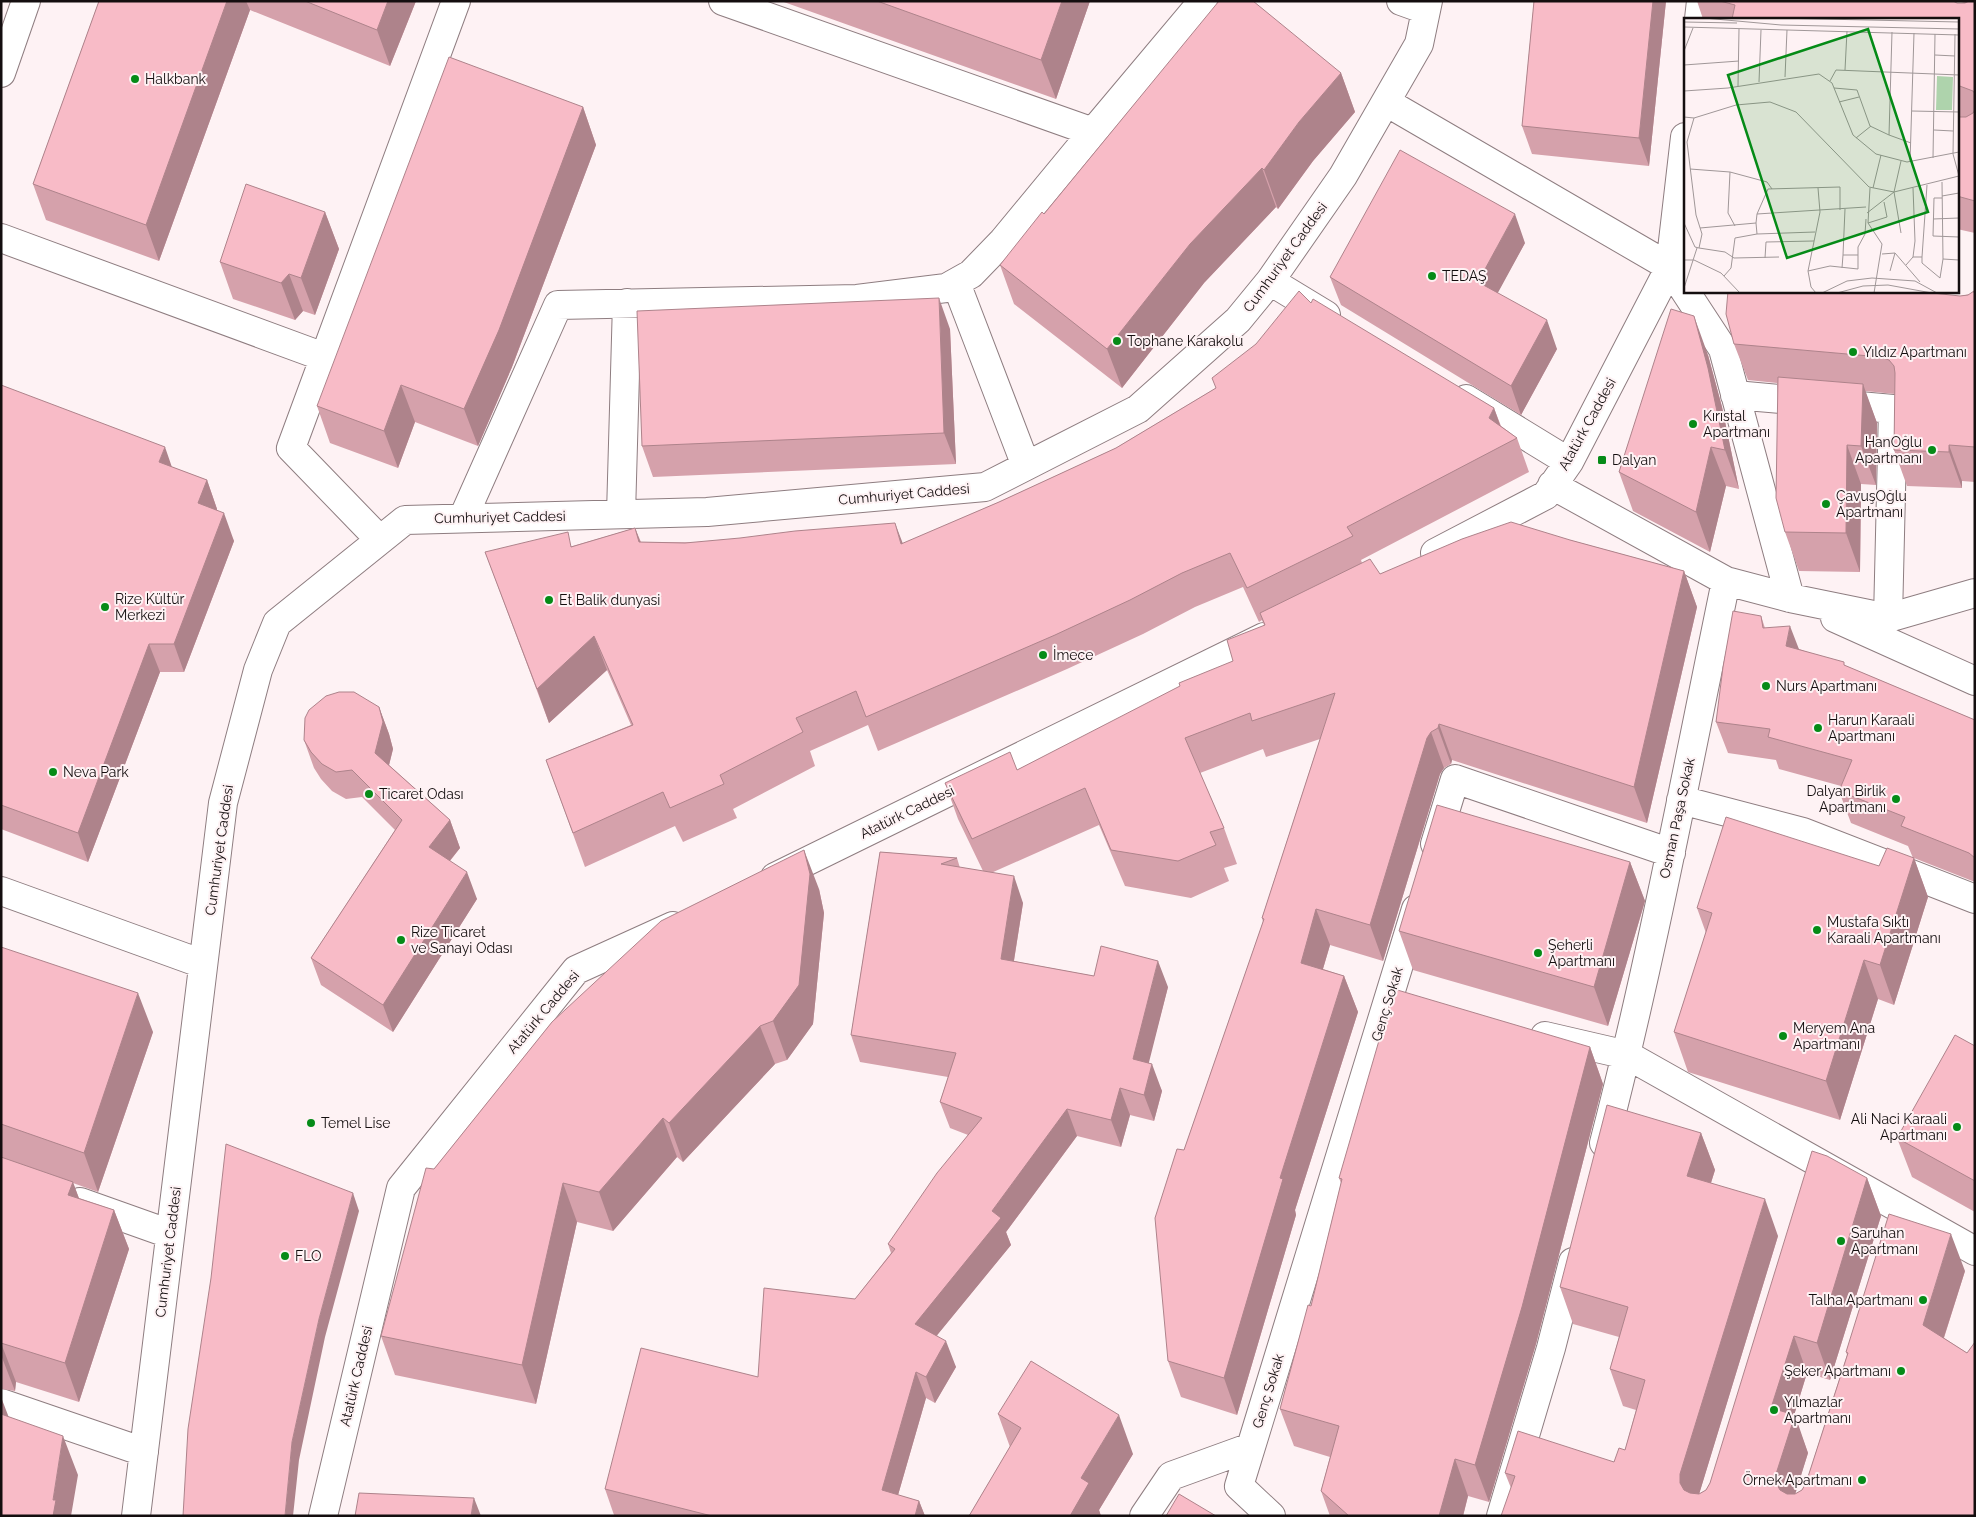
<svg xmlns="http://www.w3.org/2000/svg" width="1976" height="1517" viewBox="0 0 1976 1517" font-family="Raleway,sans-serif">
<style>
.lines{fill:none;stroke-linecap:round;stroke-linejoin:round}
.minor-casing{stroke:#8e7d80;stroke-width:30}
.major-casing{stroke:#8e7d80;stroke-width:30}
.minor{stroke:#fff;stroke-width:28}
.major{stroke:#fff;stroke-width:28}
.wall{fill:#d5a1ab}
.shaded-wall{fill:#ae838b}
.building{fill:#f8bbc7;stroke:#ae838b}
.poi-dot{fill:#058b17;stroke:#fef2f4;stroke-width:2}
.labels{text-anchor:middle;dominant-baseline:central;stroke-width:4;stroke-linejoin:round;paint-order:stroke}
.poi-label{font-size:14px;fill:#140e0f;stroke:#fef2f4;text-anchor:start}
.street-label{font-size:14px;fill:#140e0f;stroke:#fef2f4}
.inset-road{fill:none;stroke:#a09798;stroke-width:1}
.view{fill:#058b17;fill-opacity:0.15;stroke:#058b17;stroke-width:2.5}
.inset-edge{fill:none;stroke:#140e0f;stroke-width:2.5}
</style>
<rect width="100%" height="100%" fill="#fef2f4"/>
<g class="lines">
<defs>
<path id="minor" d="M723,1l370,131 110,-131
M1401,1l25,9
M1699,19l2,-18
M1386,102l284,165 15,24
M1,238l323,119
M1270,281l56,34
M956,283l70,183
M1685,291l38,58 67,249
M1735,395l158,14 -5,209
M1466,399l103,63
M1552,485l174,96 64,17 98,20 87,-25
M621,514l6,-211
M463,518l95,-213 299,-6 89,-11 25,-14 32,-33 90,-109
M380,540l-89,-92 165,-447
M1435,553l111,-58 23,-33 101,-195 15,-130
M1835,618l140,63
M1681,800l122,32 172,67
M1435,844l20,-65 216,74
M775,877l489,-240
M1,891l202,73
M1545,1036l82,19 348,196
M1604,1143c48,-185 83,-374 122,-562
M80,1202l90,32
M1,1403l143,49
M136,1516l87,-713 35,-133 19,-47 128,-103 302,-8 278,-25 153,-78 100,-89 32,-39 73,-105 76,-132 9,-43
M323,1516l78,-328 175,-218 97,-44
M1144,1516l27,-40 80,-29
M1271,1516l-32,-30 177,-577
M1501,1516l50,-168 22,-86"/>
<path id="major" d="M1,73l25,-72"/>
</defs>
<!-- minor casing -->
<use href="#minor" class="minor-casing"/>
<!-- major casing -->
<use href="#major" class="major-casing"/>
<!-- minor -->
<use href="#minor" class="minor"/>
<!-- major -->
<use href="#major" class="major"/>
</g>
<!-- wall -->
<path class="wall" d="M99,1h317l-26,65 -140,-56 -91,251 -113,-41 -13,-36z
M781,1h309l-34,98z
M1534,1h132l-17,165 -117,-12 -10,-28z
M1697,1h256l4,2h7l-5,-2h16v232l-18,-4v-210h-254z
M1341,73l14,39 -42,49 -35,48 -2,-2 -72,76 -82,105 -108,-84 -14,-39 44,-51z
M583,107l13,38 -84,222 -34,79 -63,-24 -17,46 -68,-25 -13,-37z
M325,212l14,37 -24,66 -12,-4 -8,9 -62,-21 -13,-37z
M1525,243l-28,50 60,56 -36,66 -180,-110 -11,-28z
M1975,293v189l-13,-1v7l-55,-2 -13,-36 1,-56 -30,-3 12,32 -1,62 -15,-1 -1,88 -61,-1 -14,-39 -8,-149 -29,-3 -14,-36z
M1311,303l183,105 7,18 16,12 12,34 -168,88 1,3 18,11 190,-34 114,31 13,36 -50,216 -195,-63 -1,4 -7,4 -4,6 -57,187 -53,-16 -7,24 21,7 14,36 -63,198 1,5 -59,200 -56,-18 -13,-36 16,-211 79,-228 -1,-4 58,-179 -54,18 -3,-8 -63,24 24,55 13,36 -13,4 5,13 -38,17 -66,-12 -26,-61 -108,48 32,30 -9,58 80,15 74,11 -20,76 14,28 -8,30 -24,-6 -9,32 -44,-11 -71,96 5,13 -74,90 19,32 -21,36 -9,-5 -28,97 21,6 6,15 -311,-1 -9,-26 153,-112 97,-78 36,-46 -3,-9 80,-109 -18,-7 -10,-26 8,-25 -88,-15 -9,-27 29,-183 77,6 3,10 23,3 -25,-52 -13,-36 72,-13 216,-109 31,-36 -2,-5 -3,2 -16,-35 -48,20 -52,27 -76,35 -189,82 -10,-26 -58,26 5,15 -82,43 4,9 -54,24 -8,-16 -90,41 -39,-107 85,-35 -24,-55 -58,53 -64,-171 88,-6 62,-18 6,14 262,2 96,-42 117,-54 100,-60z
M950,329l6,135 -303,13 -11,-31z
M1708,355l14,52 17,82 -13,-3 -16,66 -77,-41 -14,-39z
M1,385l171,82 35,13 10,29v1l17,31 -50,131h-24l-72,190 -87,-33z
M1761,616l4,12 34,21 47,17 129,54v162l-61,-24 14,39 -34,108 -16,-6 -38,121 -152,-48 -14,-40 32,-99 -9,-25 216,-50 -5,-12 -57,-23 -12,-32 2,-5 -62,-17 -3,-9 -48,-7 -12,-31z
M379,707l10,27 4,15 -4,16 61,55 10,28 -10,13 27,38 -84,133 -72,-47 -10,-27 84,-128 -33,-33 -16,2 -14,-8 -11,-12 -7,-11 -10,-28z
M1630,862l15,39 -37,125 -195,-56 -14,-39z
M819,889l5,24 -11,111 -26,36 -12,4 -92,98 -6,-5 -64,74 -36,-9 -41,182 -141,-29 -14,-39 53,-167z
M1,947l152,85 -55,160 -25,-9 6,15 35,12 15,39 -50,153 -63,-20 -1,9 -14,-2z
M1975,1046v166l-63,-35 -15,-39z
M1590,1047l13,37 -67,260 -47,158 -21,-6 -5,20h-133l-9,-25 9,-34 -36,-11 -14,-37 31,-103 30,-123 -2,-5z
M1701,1133l14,37 -4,13 67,53 -79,258 7,-4 4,-7 157,-305 14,38 -51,164 -23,-7 -13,42 14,38 -13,41 7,-4 4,-7 41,-128 -1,-3 119,-81 -21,67 23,15 8,163 -464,-28 -6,-15 109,-11 11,-12 11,-40 -13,-4 -13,-37 9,-32 -46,-13 -13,-37z
M998,1414l135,40 -34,56 2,6h-132l41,-69z"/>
<!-- shaded-wall -->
<path class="shaded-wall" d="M227,1h19l4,9 -91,251 -13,-36z
M388,1h28l-26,65 -13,-36z
M1062,1h28l-34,98 -15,-39z
M1653,1h13l-17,165 -10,-28z
M1341,73l14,39 -42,49 -35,48 -14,-39 35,-48z
M583,107l13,38 -84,222 -34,79 -14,-37z
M1262,168l14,39 -72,76 -82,105 -15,-39 83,-105z
M325,212l14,37 -24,66 -14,-37z
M1515,214l10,29 -37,68 -10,-29z
M289,274l14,37 -8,9 -14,-37z
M939,298l11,31 6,135 -12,-31z
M1694,316l14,39 14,52 17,82 -14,-39z
M1547,320l10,29 -36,66 -10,-29z
M1863,384l14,39 -1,62 -15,-39z
M401,385l14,37 -17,46 -14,-37z
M1494,408l12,34 -17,-24z
M1847,445l14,39 -1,88 -14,-39z
M1949,445l13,36v7l-13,-36z
M165,447l10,29 -16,-14z
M1711,447l15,39 -16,66 -14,-40z
M207,480l10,29 -8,22 -11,-28z
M224,513l10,28 -50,131 -10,-28z
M895,523l13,34 -7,-13z
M635,528l13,34 -9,-20z
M1684,571l13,36 -50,216 -13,-36z
M1790,626l12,31 -16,-11z
M594,636l13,34 -58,53 -12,-34z
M149,644l11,28 -72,190 -10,-29z
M379,707l10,27 4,15 -8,32 -10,-28z
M1439,724l13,36 -1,4 -13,-36z
M1431,732l13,36 -4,6 -57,187 -13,-36 57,-187z
M450,820l10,28 -21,26 -10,-27z
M804,850l15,39 5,24 -11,111 -26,36 -14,-39z
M1914,858l14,39 -34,108 -14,-40z
M1630,862l15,39 -37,125 -14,-39z
M467,872l10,27 -84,133 -10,-27z
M1014,876l9,27 -13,82 -9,-26z
M1316,909l14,36 -16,54 -13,-36z
M1864,960l14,39 -38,121 -14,-39z
M1158,961l10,26 -25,99 -10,-27z
M1344,976l14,36 -63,198 1,5 -59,200 -13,-37 56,-200z
M138,993l15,39 -55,160 -14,-39z
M760,1026l15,38 -92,98 -14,-39z
M1590,1047l13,37 -67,260 -47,158 -14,-37z
M1152,1064l10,27 -8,30 -10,-26z
M1120,1088l10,27 -9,32 -10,-27z
M1067,1109l10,27 -71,96 5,13 -86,105 -10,-26 77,-113z
M663,1118l14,39 -64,74 -14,-39z
M1701,1133l14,37 -14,44 -14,-38z
M1867,1178l14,38 -51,164 -13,-37z
M73,1182l14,39 -19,-26z
M563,1183l14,39 -41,182 -14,-39z
M353,1193l6,18 -34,126 -26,123 -6,56h-8l7,-74 27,-123z
M1765,1199l13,37 -84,275 -14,-28v-9z
M114,1210l15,39 -50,153 -14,-39z
M1951,1234l14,37 -29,91 -13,-37z
M1794,1336l13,37 -22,72 -14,-37z
M946,1341l10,26 -21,36 -9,-26z
M1,1343l15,39 -1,9 -14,-36z
M916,1372l10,26 -34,118 -10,-26z
M1,1397l10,26 -10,11z
M1119,1415l14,39 -34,56 2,6h-31l11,-38z
M1795,1415l13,38 -18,58 -14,-28v-9z
M63,1436l15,39 -7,41h-18v-16z
M1455,1459l13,37 -5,20h-24z
M474,1498l7,18h-10z
M919,1501l6,15h-10z"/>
<!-- building -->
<path class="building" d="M99,1h128l-81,224 -113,-41z
M305,1h83l-11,29z
M877,1h185l-21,59z
M1219,1h34l88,72 -42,49 -35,48 -2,-2 -72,76 -83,105 -107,-84 42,-53 2,2z
M1534,1h119l-14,137 -117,-12z
M1720,1h233l4,2h8l4,-2h6v93l-2,-3 -16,-6v-66h-225l3,-14z
M449,57l134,50 -84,223 -35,79 -63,-24 -17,46 -67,-25z
M1975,110v91l-18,-5v-79h9l7,-4z
M1400,150l115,64 -37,68 69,38 -36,66 -181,-109z
M246,184l79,28 -24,66 -12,-4 -8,9 -61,-21z
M1299,291l12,12 2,-4 181,109 -5,10 28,20 -170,89 6,9 -106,52 -17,-35 -48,20 -52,27 -75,35 -189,82 -10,-26 -60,27 7,14 -83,43 4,9 -54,24 -7,-16 -90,41 -27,-73 87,-35 -39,-89 -57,53 -52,-137 83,-20 3,15 64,-19 4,14 46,1 55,-5 55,-7 100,-8 6,21 98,-42 117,-54 100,-60 -4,-10 44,-34z
M1728,291h186l46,5 8,-1 6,-4v2h1v154l-26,-2v7l-55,-2 1,-77 -1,-7 -5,-6 -8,-3 -147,-13 -8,-30z
M939,298l5,135 -302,13 -5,-135z
M1671,309l23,7 14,52 17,82 -14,-3 -15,65 -77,-40z
M1778,377l85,7 -2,62 -14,-1 -1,88 -61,-1 -9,-34z
M1,385l164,62 -6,15 48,18 -9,23 26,10 -50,131h-25l-71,189 -77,-28z
M1511,522l59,18 114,31 -50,216 -195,-63 -1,4 -7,4 -4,6 -57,187 -54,-16 -15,54 43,13 -64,202 3,1 -59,199 -56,-17 -13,-143 22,-69 7,1 80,-231 -2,-1 73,-225 -83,28 -2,-8 -65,25 39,90 -14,4 6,13 -38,16 -67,-11 -26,-62 -113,51 -27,-56 65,-31 7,18 163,-84 -1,-3 54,-22 -6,-21 38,-15 -5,-12 110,-54 10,15 82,-35z
M1733,611l28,5 2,12 27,-2 -4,20 58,16v3l131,55v138l-6,-5 -68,-27 4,-9 -66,-26 13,-31 -84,-23 2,-8 -54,-7 7,-55z
M339,692h15l25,15 4,15 -8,31 75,67 -21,27 38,25 -84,133 -72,-47 91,-138 -50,-50 -16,2 -14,-8 -11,-12 -7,-12 1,-22 4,-8 17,-14z
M1437,805l193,57 -36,125 -195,-56z
M1726,817l153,49 8,-18 27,10 -34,107 -16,-5 -38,121 -152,-49 38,-119 -15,-5z
M804,850l6,24 -11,111 -26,36 -13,5 -91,97 -6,-5 -64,74 -36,-9 -41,182 -141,-29 45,-168 8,1 118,-147 109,-101z
M880,852l77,6 -16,6 73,12 -13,83 93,17 7,-30 57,15 -25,98 19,5 -8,31 -24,-7 -9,32 -44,-11 -75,102 9,7 -86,106 31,17 -20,36 -10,-5 -34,118 37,11 -4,15h-203l-107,-27 36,-141 117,29 6,-89 91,11 40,-50 -7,-5 49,-71 45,-55 -42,-16 16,-49 -105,-18z
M1,947l137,46 -54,160 -83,-29z
M1394,989l196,58 -68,260 -47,158 -20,-6 -16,57h-90l-28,-25 18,-65 -59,-17 28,-104 3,1 31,-127 -3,-1z
M1955,1035l20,11v135l-78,-43z
M1607,1105l94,28 -14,43 78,23 -85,275v9l4,7 6,3 9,1 7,-4 4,-7 102,-332 15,5 40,22 -50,165 -23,-7 -23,72 24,7 -19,59v9l4,7 7,4h8l7,-4 4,-7 42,-130 -2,-1 43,-138 62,20 -28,91 44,28 8,-11v174h-474l14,-40 -10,-3 13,-42 96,31 5,-14 6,2 20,-70 -35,-11 18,-62 -68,-20z
M226,1144l127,49 -34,126 -27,123 -7,74h-102l5,-87 23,-151z
M1,1157l72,25 -5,13 46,15 -49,153 -64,-20v1z
M1031,1361l88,54 -38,63 8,5 -19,33h-101l52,-88 -23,-14z
M1,1414l62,22 -10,64h3l-3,16h-52z
M359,1493l115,5 -3,18h-116z
M1179,1494l37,22h-50z"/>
<!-- markers -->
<g class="poi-dot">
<circle cx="135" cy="79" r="5"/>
<circle cx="1432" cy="276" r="5"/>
<circle cx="1117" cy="341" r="5"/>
<circle cx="1853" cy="352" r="5"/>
<circle cx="1693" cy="424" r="5"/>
<circle cx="1932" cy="450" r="5"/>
<rect x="1597" y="455" width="10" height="10" rx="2.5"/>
<circle cx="1826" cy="504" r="5"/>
<circle cx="549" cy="600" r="5"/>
<circle cx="105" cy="607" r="5"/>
<circle cx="1043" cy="655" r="5"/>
<circle cx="1766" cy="686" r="5"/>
<circle cx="1818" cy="728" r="5"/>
<circle cx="53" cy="772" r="5"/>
<circle cx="369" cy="794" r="5"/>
<circle cx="1896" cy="799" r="5"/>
<circle cx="1817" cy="930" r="5"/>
<circle cx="401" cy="940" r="5"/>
<circle cx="1538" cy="953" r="5"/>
<circle cx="1783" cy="1036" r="5"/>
<circle cx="311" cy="1123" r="5"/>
<circle cx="1957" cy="1127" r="5"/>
<circle cx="1841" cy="1241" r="5"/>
<circle cx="285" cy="1256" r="5"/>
<circle cx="1923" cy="1300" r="5"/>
<circle cx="1901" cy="1371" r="5"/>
<circle cx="1774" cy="1410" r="5"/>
<circle cx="1862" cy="1480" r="5"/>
</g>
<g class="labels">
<!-- poi labels -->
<g class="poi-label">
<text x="145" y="79">Halkbank</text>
<text x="1442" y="276">TEDAŞ</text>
<text x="1127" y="341">Tophane Karakolu</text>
<text x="1863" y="352">Yıldız Apartmanı</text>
<text x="1703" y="416">Kırıstal<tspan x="1703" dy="16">Apartmanı</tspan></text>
<text x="1922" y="442" text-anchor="end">HanOğlu<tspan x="1922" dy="16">Apartmanı</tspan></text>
<text x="1612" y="460">Dalyan</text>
<text x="1836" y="496">ÇavuşOğlu<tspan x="1836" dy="16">Apartmanı</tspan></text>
<text x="115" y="599">Rize Kültür<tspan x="115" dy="16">Merkezi</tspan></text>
<text x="559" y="600">Et Balik dunyasi</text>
<text x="1053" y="655">İmece</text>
<text x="1776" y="686">Nurs Apartmanı</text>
<text x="1828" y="720">Harun Karaali<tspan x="1828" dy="16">Apartmanı</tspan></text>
<text x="63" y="772">Neva Park</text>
<text x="1886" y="791" text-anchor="end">Dalyan Birlik<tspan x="1886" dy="16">Apartmanı</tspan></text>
<text x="379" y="794">Ticaret Odası</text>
<text x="1827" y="922">Mustafa Sıktı<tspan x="1827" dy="16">Karaali Apartmanı</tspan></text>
<text x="411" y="932">Rize Ticaret<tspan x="411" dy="16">ve Sanayi Odası</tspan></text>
<text x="1548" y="945">Şeherli<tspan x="1548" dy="16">Apartmanı</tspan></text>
<text x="1793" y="1028">Meryem Ana<tspan x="1793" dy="16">Apartmanı</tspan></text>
<text x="1947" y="1119" text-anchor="end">Ali Naci Karaali<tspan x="1947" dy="16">Apartmanı</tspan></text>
<text x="321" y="1123">Temel Lise</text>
<text x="1851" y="1233">Saruhan<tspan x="1851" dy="16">Apartmanı</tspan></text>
<text x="295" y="1256">FLO</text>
<text x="1913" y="1300" text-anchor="end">Talha Apartmanı</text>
<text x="1891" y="1371" text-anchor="end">Şeker Apartmanı</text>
<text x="1784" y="1402">Yılmazlar<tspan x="1784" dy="16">Apartmanı</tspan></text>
<text x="1852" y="1480" text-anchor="end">Örnek Apartmanı</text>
</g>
<!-- street labels -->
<g class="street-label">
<text transform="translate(1285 257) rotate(-54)">Cumhuriyet Caddesi</text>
<text transform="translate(1587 424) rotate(-61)">Atatürk Caddesi</text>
<text transform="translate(904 494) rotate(-5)">Cumhuriyet Caddesi</text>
<text transform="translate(500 517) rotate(-1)">Cumhuriyet Caddesi</text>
<text transform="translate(907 812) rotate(-26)">Atatürk Caddesi</text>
<text transform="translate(1677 818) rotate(-78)">Osman Paşa Sokak</text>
<text transform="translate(219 850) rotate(-82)">Cumhuriyet Caddesi</text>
<text transform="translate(1387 1004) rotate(-73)">Genç Sokak</text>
<text transform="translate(543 1012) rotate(-50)">Atatürk Caddesi</text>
<text transform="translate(168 1252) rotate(-83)">Cumhuriyet Caddesi</text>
<text transform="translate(356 1376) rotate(-77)">Atatürk Caddesi</text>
<text transform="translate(1268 1391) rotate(-73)">Genç Sokak</text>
</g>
</g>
<!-- overview -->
<g transform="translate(1684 18)">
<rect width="275" height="275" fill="#fef2f4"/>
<path d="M253,58l16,1 -1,33h-16z" fill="#aed3ac"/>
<path class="inset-road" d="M20,0l77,7 178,4M91,0l184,4M0,4l53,1M0,9l275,8M208,14l-3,103 22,8M271,16l-2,120 6,22M0,33l9,-23M251,37l20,1M0,47l55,-4M161,52l2,-39M101,59l2,-47M146,63l6,-11 123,5M75,64l2,-52M54,68l1,-57M150,70l23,2 13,36 19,9M0,73l44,-3 91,-14 13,9 21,52 23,19 31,8 52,-10M155,84l20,-5M228,93l47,1M0,99l10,1 42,-13 34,-3 26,10 73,75 25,5 65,-16M250,112l19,1M172,120l15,-12M249,140l2,-124M226,144l4,-129M6,151l40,3 -2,41 7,13M46,154l37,10 5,7M186,170l-2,35 14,21 -8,49M189,170l8,-33M210,174l7,41M258,178l17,-3M258,180h-8l-1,38 26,1M183,195l27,-21 7,-31M73,196l11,-25 72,-2v23M249,201l26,-1M0,205l11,24 4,1 3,-14 -6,-19 -9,-73 7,-24M72,205l1,11 58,-2M184,205l19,-6 -3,-15M16,210l56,-5 1,-9 109,-7M15,230l26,4 9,6 45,-1M198,236l13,-1 25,29M159,237l2,-46M229,239h9l5,-72M238,239v6l18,15 3,-19 -1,-77M81,240l1,-16 48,-1M259,241l16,1M0,242h10l27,13 19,20M222,247l7,-8 2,-16 -2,-53M158,250l1,-13h15M124,253l22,-5 28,3v-22l7,-13 1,-15M206,253l5,-18M40,258l7,-8 4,-30 22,-4M0,270l13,-40M132,275l-5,-6 -3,-16 12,-59 -2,-24M138,275l25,-12 25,-3 43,3 22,12M153,275l26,-7 25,-1 44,8M180,275h33"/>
<path class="view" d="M184,11l60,183 -141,46 -59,-183z"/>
<rect width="275" height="275" class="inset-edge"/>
</g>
<!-- border -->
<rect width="1976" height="1517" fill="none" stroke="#140e0f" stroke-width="5"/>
</svg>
